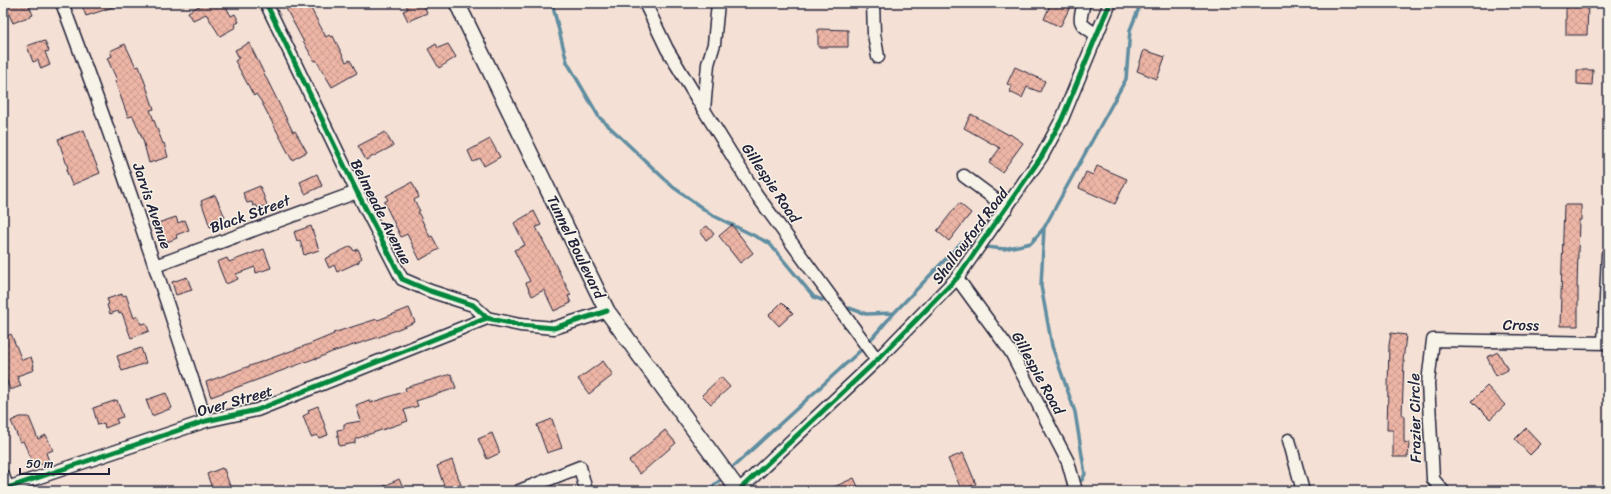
<svg xmlns="http://www.w3.org/2000/svg" width="1611" height="494" viewBox="0 0 1611 494" font-family="Sriracha,sans-serif">
<style>
.lines{fill:none;stroke-linecap:round;stroke-linejoin:round}
.stream{stroke:#5f8da1;stroke-width:3.5}
.building{fill:url(#building-cross-hatch);stroke:#22223b}
.minor-casing{stroke:#22223b;stroke-width:15}
.major-casing{stroke:#22223b;stroke-width:18}
.minor{stroke:#f7f3e8;stroke-width:12}
.major{stroke:#f7f3e8;stroke-width:15}
.cycleway-casing{stroke:#f7f3e8;stroke-width:8}
.cycleway{stroke:#00873e;stroke-width:5}
.labels{text-anchor:middle;dominant-baseline:central;stroke-width:3;stroke-linejoin:round;paint-order:stroke}
.street-label{font-size:15px;fill:#22223b;stroke:#f7f3e8}
</style>
<defs>
<pattern id="building-cross-hatch" width="8" height="8" patternUnits="userSpaceOnUse"><rect width="8" height="8" fill="#edb5a5"/><path d="M0 0l8 8M0 8l8-8" fill="none" stroke="#cb9b8f"/></pattern>
</defs>
<rect width="100%" height="100%" fill="#f4e0d4"/>
<filter id="ink" filterUnits="userSpaceOnUse"><feTurbulence type="fractalNoise" baseFrequency=".025" numOctaves="2"/><feDisplacementMap in="SourceGraphic" scale="8" xChannelSelector="R" yChannelSelector="G"/><feConvolveMatrix kernelMatrix="1 2 1 2 8 2 1 2 1" color-interpolation-filters="sRGB"/></filter>
<g filter="url(#ink)">
<g class="lines">
<!-- stream -->
<path class="stream" d="M552,3l15,59 32,55 74,70 39,28 57,28 45,54 8,3
M1044,228l-3,58 11,60 23,66 10,62 -3,6
M986,247l18,2 27,-6 13,-15 82,-149 4,-49 11,-27
M849,308l17,6 28,-1
M872,338l22,-25 67,-70 13,2
M734,466l127,-116
M707,491l12,-10"/>
</g>
<!-- building -->
<path class="building" d="M4,3h24l5,12 -20,8z
M81,3h37l1,2 -33,11z
M205,3h19l7,13 4,-2 4,8 -4,2 1,3 -16,9 -14,-22 -13,6 -5,-8z
M283,3h25l18,34 3,-2 2,2 2,-1 13,26 4,-2 7,13 -25,14 -16,-27 -2,1z
M405,3h18l4,10 -19,8 -5,-10 5,-2z
M1051,3h21l-12,24 -16,-8z
M1566,3h22l-1,32h-21z
M818,29l30,1v17h-30z
M41,41v1l4,-1 4,10 -4,1 5,13 -9,4 -3,-9 -5,2 -6,-16z
M249,43l44,89 2,-1 12,21 -15,8 -31,-59 -5,-7 -2,2 -19,-35 4,-3 -4,-8z
M125,44l11,23 3,-1 6,17 9,26 -4,1 13,34 1,-1 4,14 -19,6 -6,-23 -10,-24 -5,1 -13,-36 2,-1 -10,-22 5,-2 -2,-5z
M436,44l2,4 10,-4 8,13 -17,11 -11,-19z
M1144,50l21,7 -8,22 -20,-8z
M1015,67l30,14 -5,11 -13,-5 -5,11 -12,-6 2,-6 -5,-2z
M1577,70h16l-1,15 -15,-1z
M971,114l38,21 1,-1 13,9 -21,29 -13,-9 11,-15 -36,-20z
M84,130l5,17 11,26 -28,12 -6,-15 2,-2 -10,-29z
M385,132l8,14 -27,14 -8,-14z
M490,139l10,18 -16,9 -4,-8 -7,4 -5,-11z
M1097,166l30,13 -12,25 -36,-16 7,-16 7,3z
M317,174l5,12 -17,8 -5,-12z
M412,182l7,15 -5,3 6,11 -2,1 12,25 2,-1 7,13 -19,11 -13,-26 -6,3 -17,-35 4,-2 -2,-4z
M260,186l7,19 -9,3 -2,-3 -3,1 -1,-4 -5,1 -4,-10z
M215,195l10,22 -8,2 2,5 -9,3 -9,-26z
M959,203l12,10 -22,28 -12,-10z
M1564,205h17v15h-2l-2,67h1v39h-18z
M534,211l7,14 -5,2 35,68 -3,1 3,7 -17,8 -10,-21 -12,6 -6,-13 4,-2 -16,-31 11,-5 -11,-22z
M176,217l2,6 7,-3 4,10 -13,5 1,3 -10,4 -1,-3 -2,1 -6,-17z
M732,225l21,28 -13,10 -21,-27z
M311,226l8,24 -15,5 -4,-15 -3,1 -3,-9z
M707,226l7,8 -8,6 -6,-9z
M351,246l3,5 4,-2 4,9 -3,2v2l-22,10 -3,-7 -5,3 -4,-9z
M264,249l7,19 -15,5 -1,-6 -19,7 2,5 -12,5 -9,-22 10,-4 2,4z
M187,277l5,13 -16,5 -4,-13z
M122,294v2l4,-1 8,23 4,-2 3,8 5,-1 3,8 -18,7 -9,-25 -3,1 -1,-3 -8,3 -3,-9 2,-1 -2,-5z
M782,302l11,11 -14,13 -10,-11z
M409,308l6,14 -36,15 -47,15 -16,7v-1l-105,39 -5,-15 104,-38 24,-10 -1,-1 44,-14 1,1z
M1391,333l15,2 -3,26h1l-2,54h2v27l5,1 -1,14h-15v-27h-6l2,-85z
M11,334l11,26 9,-3 3,9h-1l1,4 -17,6 4,10 -11,4 -7,-20v-32z
M141,348l5,15 -24,8 -5,-15z
M1498,352l10,18 -12,6 -9,-19z
M603,361l10,14 -24,19 -11,-15z
M451,374l5,14 -40,13 2,5 -14,4 4,11 -53,18v4l-16,3 -2,-16 7,-1v-5l17,-3 -5,-16 13,-5 1,3 36,-12 -1,-3 6,-2z
M721,377l9,10 -19,17 -9,-9z
M1487,386l18,19 -15,14 -18,-18z
M166,393l6,15 -20,8 -6,-16z
M117,400l6,17 -7,2 2,4 -13,5 -1,-5 -6,2 -5,-17z
M318,406l10,29 -9,3 -2,-3 -6,2 -8,-21 6,-3 -1,-3z
M20,417h9l9,22 8,-4 7,15 -7,3 3,8 -14,6 -12,-26 -3,1 -9,-21z
M552,419l10,29 -15,5 -10,-28z
M1526,428l15,16 -11,11 -15,-16z
M665,430l11,13 -36,31 -11,-13z
M492,433l8,20 -13,6 -9,-20z
M963,453l13,31 -14,7 -14,-32z
M452,460l9,25 -15,6 -9,-25z
M222,468v1h2l7,20 -6,2h-12l-6,-17z
M854,478l6,13h-35z
M399,479l6,12h-31z"/>
<g class="lines">
<defs>
<path id="minor" d="M62,3c52,138 98,278 144,418
M266,3l91,189 45,87 28,12 43,14 14,13 33,7 34,3 53,-17
M645,3l22,46 37,61
M718,3l-4,41 -6,20 -4,46 52,84 121,166
M873,3l1,31 4,23
M1084,3c-6,22 -5,20 13,32
M964,176l43,32
M155,266l202,-74
M957,278l54,74 57,110 8,29
M1604,343l4,-89
M1289,440l14,51
M3,476l6,15
M7,488l199,-67 51,-11 230,-92
M519,491l61,-24 6,24
M738,491l139,-131 80,-82 85,-122 20,-37 48,-116
M1443,491l-10,-12 -5,-96 5,-43 175,3"/>
<path id="major" d="M457,3l150,308 132,180"/>
</defs>
<!-- minor casing -->
<use href="#minor" class="minor-casing"/>
<!-- major casing -->
<use href="#major" class="major-casing"/>
<!-- minor -->
<use href="#minor" class="minor"/>
<!-- major -->
<use href="#major" class="major"/>
<defs>
<path id="cycleway" d="M266,3l91,189 45,87 28,12 43,14 14,13 33,7 34,3 53,-17
M7,488l199,-67 51,-11 230,-92
M738,491l139,-131 80,-82 85,-122 20,-37 48,-116"/>
</defs>
<!-- cycleway casing -->
<use href="#cycleway" class="cycleway-casing"/>
<!-- cycleway -->
<use href="#cycleway" class="cycleway"/>
</g>
</g>
<g class="labels">
<!-- street labels -->
<g class="street-label">
<text transform="translate(771 183) rotate(56)">Gillespie Road</text>
<text transform="translate(152 206) rotate(71)">Jarvis Avenue</text>
<text transform="translate(381 212) rotate(63)">Belmeade Avenue</text>
<text transform="translate(250 214) rotate(-20)">Black Street</text>
<text transform="translate(970 236) rotate(-53)">Shallowford Road</text>
<text transform="translate(576 247) rotate(64)">Tunnel Boulevard</text>
<text transform="translate(1521 325) rotate(1)">Cross</text>
<text transform="translate(1038 373) rotate(61)">Gillespie Road</text>
<text transform="translate(235 401) rotate(-16)">Over Street</text>
<text transform="translate(1415 418) rotate(-91)">Frazier Circle</text>
</g>
</g>
<!-- margin -->
<rect width="1611" height="494" fill="none" stroke="#f7f3e8" stroke-width="16"/>
<rect x="8" y="8" width="1595" height="478" fill="none" stroke="#22223b" stroke-width="1.5" filter="url(#ink)"/>
<!-- scale -->
<path d="M20 468v6h89v-6" fill="none" stroke="#22223b" stroke-width="2"/>
<text x="26" y="468" font-size="12" fill="#22223b" stroke="#f7f3e8" stroke-width="3" paint-order="stroke">50 m</text>
</svg>
